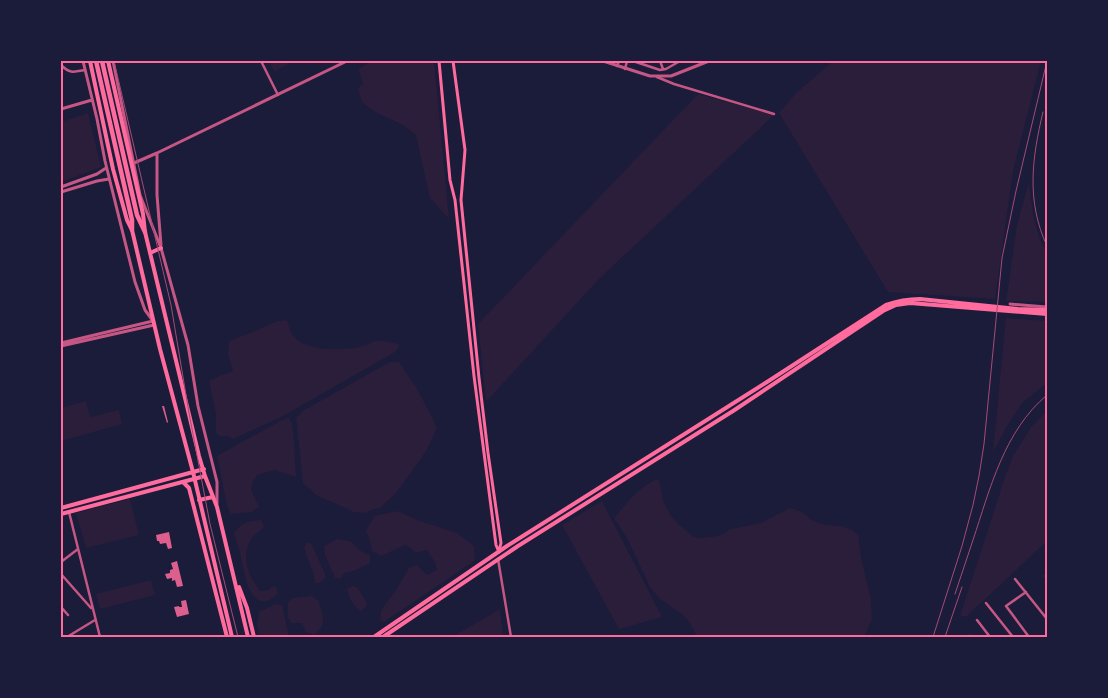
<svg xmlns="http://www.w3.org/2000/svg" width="1108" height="698" viewBox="0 0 1108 698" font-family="'Public Sans',sans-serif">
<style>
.green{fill:#2a1e3b}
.building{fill:#dd5f8e}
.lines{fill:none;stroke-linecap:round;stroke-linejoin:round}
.minor{stroke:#c65784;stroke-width:2.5}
.tertiary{stroke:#c65784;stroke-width:3}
.secondary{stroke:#ff6b9d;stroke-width:3}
.trunk{stroke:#ff6b9d;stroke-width:4}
.motorway{stroke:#ff6b9d;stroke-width:4.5}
.rail{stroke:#a44b75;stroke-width:1}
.neatline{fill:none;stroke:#ff6b9d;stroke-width:2}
</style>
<rect width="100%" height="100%" fill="#1b1b3a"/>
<!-- green -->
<path class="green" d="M269,61h25l-20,11z
M372,61h62l15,158 -19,-21 -14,-63 -13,-10 -28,-13 -13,-10 -4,-13 5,-6 -5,-14z
M833,61h208l-28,110 -18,128 -107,-7 -109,-179 16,-19z
M698,94l76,21 -176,165 -112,122 -8,-78z
M88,113l13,54 -40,15v-60z
M1029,182l4,33 6,22 8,17v48l-41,-1 11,-76z
M1006,318l41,3v62l-25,20 -16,25 -13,24z
M287,320c2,6 4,14 8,18 15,14 49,13 68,8 5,-1 9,-5 14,-5 8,-1 16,2 23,4l-5,7 -114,65 -48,22 -5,-3h-8l-4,-3v-18l-7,-34 10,-5 14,-5 -5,-17 1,-13 21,-8 28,-12z
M390,362h9l17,25 17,32 3,7v4l-9,20 -31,43 -16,15 -9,2 -4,3 -13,-1 -38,-17 -13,-12 -7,-65 8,-8z
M86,401l4,16 29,-7 3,14 -61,17v-33z
M1047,411v130l-80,75h-7l45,-139 8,-21 18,-29z
M288,418l4,5 2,17 2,37 -21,-7 -18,5 -4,6 -2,8 8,18 -7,5 -21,2 -4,-8 -10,-50 61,-34z
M657,479l3,4 3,17 6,13 9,11 16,13 7,1 17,-2 13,-7 30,-6 29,-15 12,4 11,9 13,4 15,1 11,4 6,5 3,22 10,43 1,19 -8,18h-167l-7,-14 -7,-8 -23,-16 -10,-12 -23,-49 -13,-20c15,-17 23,-30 43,-39z
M130,499l9,36 -53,13 -10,-35z
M602,501l60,116 -43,12 -57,-104z
M398,511l19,9 40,13 17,13 1,12 -1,3 -90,61 -4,-2 1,-10 15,-20 13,-22 8,-3 10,10 10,-5 -2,-7 -8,-13 -12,3 -3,-4 -7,-4 -24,11 -9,-5 -2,-10 -4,-10 8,-15z
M261,520l2,4 1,3c-4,4 -9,7 -12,11 -12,18 -4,37 8,53h6l8,-5 3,3 1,5c-28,26 -34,-23 -38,-42 -2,-6 -4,-12 -6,-19 8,-11 13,-12 27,-13z
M337,539l13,2 11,10 9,4v8l-16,8 -10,2 -3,5h-6l-10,-23 -1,-9z
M307,543h4l14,31v4l-6,5h-4c-1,-13 -8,-24 -11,-36z
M151,580l4,15 -55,14 -4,-15z
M352,586l5,1 10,16 -1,4 -6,4c-7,-5 -11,-14 -13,-22z
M312,596l7,5c3,17 10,21 -5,34l-8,-3 -4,-9h-11l-3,-5v-16l5,-4z
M275,604l7,1 7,32h-29l-3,-13 2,-12z
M500,609l3,28h-51z"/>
<!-- building -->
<path class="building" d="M162,406h2l4,16 -1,1z
M169,532l3,16 -4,1 -2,-6 -6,1 -1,-3h-2l-1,-6z
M177,561l6,25 -6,1 -2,-7 -3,1v-3l-5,1 -2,-5 5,-1v-3l3,-1 -2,-6z
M186,600l3,14 -12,3 -3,-10 5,-1v1h3l-1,-6z"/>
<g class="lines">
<!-- minor -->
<path class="minor" d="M261,61l17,34
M633,61l27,9 6,-1 14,-8
M660,61l3,8
M61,65c9,9 13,7 24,5
M617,66l2,-5
M625,69l2,-8
M657,77l17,7 100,30
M69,512l31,125
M498,559l13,78
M61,562l17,-13
M61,574l30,34
M1047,575l-1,1 1,1
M1015,579l32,40
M1026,592l-20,14 23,31
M986,603l27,34
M61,607l7,8
M977,620l13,17
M970,636l1,1
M67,637l28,-17"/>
<!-- tertiary -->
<path class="tertiary" d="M113,61l27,134 21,53 27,97 10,61 19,76v22
M603,61l47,15h21l38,-15
M61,109l31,-9
M157,153v42l4,50
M134,163l23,-10 190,-92
M61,187l36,-13 9,-6
M61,192l36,-11 12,-2
M1010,304l37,3
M61,343l92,-22 -8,-11 -10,-28 -30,-121 -8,-42 -14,-58
M61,346l93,-21"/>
<!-- secondary -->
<path class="secondary" d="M439,61l11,119 5,20 19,176 22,169 3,7
M453,61l12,89 -4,50 18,178 9,75 13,90 -2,8"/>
<!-- trunk -->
<path class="trunk" d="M90,61l23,108 14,51 5,10 28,119 33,123 39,165
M108,61l35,153 2,18 54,224 6,20 12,31 31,130
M150,253l11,-5
M183,482l6,6 38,149
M199,500l14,-3
M61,508l143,-39
M61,514l144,-38
M239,587l8,21 7,29
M374,637l133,-91 260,-164 119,-77c11,-4 22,-6 34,-6l98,10 29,1
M383,637l135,-91 215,-135 150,-100 13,-6 14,-2 137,11"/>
<!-- motorway -->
<path class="motorway" d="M96,61l36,159v10
M102,61l35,154 8,17"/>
<!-- rail -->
<path class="rail" d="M114,61l57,244 18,108 21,111 28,113
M1043,112c-11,46 -17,89 4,134
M955,594c6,-18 12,-36 18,-54 17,-51 31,-109 74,-145
M933,637l29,-91 11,-41 6,-29 5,-32 18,-186 14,-67 31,-130
M945,637l17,-50"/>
</g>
<!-- border -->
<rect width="1108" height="698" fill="none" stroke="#1b1b3a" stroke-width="125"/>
<rect x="62" y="62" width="984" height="574" class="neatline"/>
</svg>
